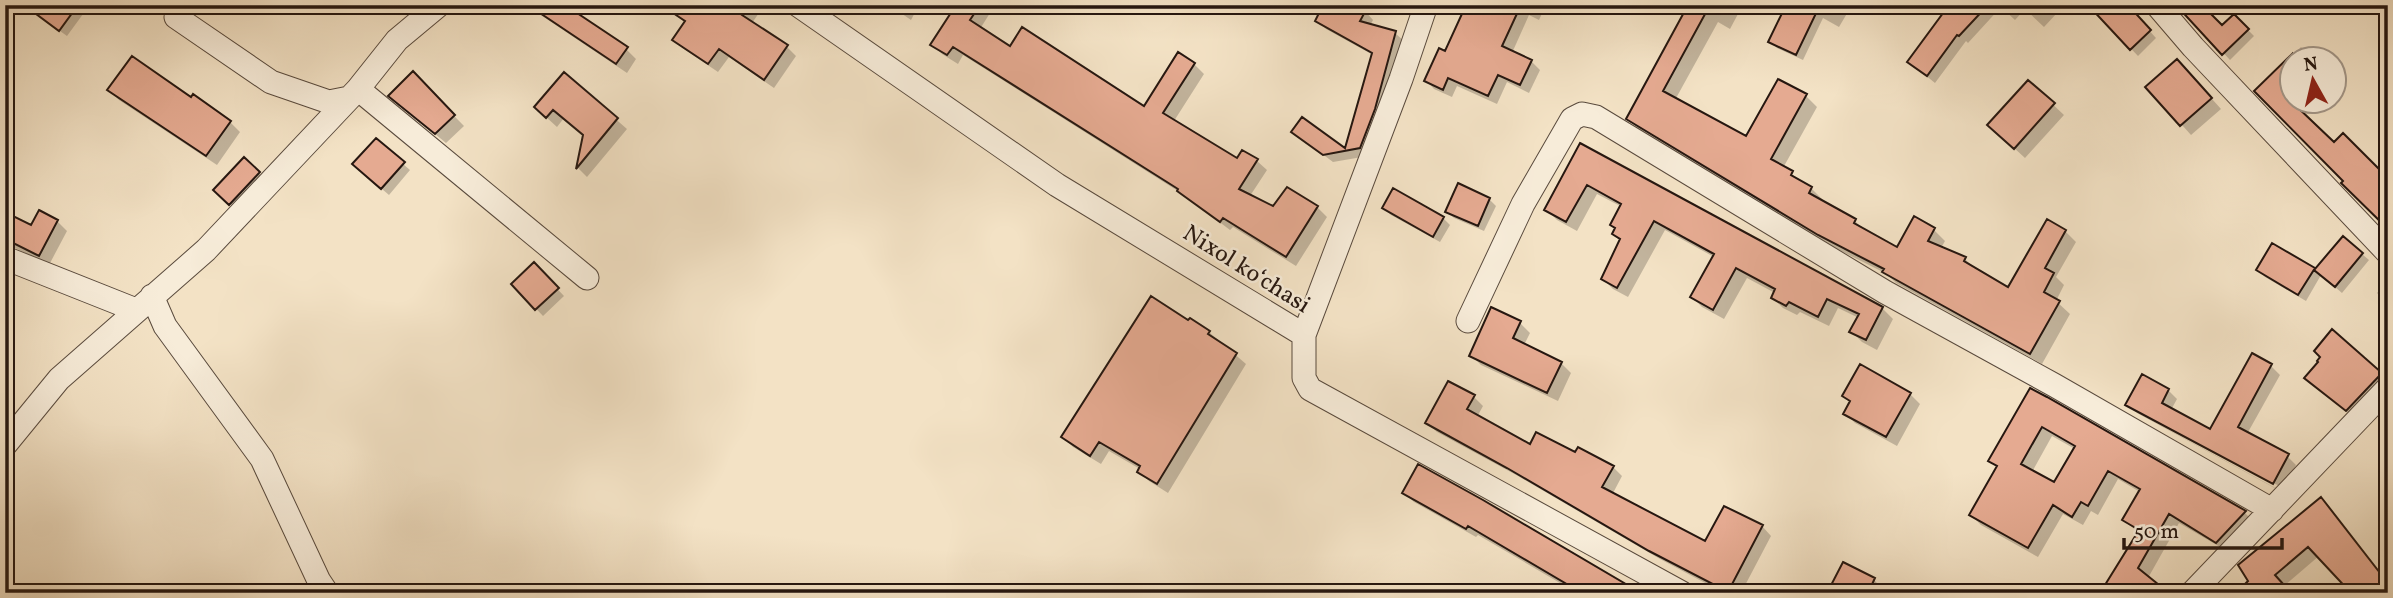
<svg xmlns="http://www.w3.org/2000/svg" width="2393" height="598" viewBox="0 0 2393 598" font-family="Vollkorn,serif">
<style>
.shadow{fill:#0003;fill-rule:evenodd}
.building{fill:#e5aa91;stroke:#261710;stroke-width:2;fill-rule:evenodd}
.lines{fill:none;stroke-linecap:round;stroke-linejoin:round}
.minor-casing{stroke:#594a3d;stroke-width:25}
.minor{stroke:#f7ecd9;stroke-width:23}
.labels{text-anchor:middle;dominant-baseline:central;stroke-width:5;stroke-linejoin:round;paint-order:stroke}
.street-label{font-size:24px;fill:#261710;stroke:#f7ecd9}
</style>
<rect width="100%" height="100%" fill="#f3e2c5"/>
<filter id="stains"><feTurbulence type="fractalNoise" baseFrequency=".00286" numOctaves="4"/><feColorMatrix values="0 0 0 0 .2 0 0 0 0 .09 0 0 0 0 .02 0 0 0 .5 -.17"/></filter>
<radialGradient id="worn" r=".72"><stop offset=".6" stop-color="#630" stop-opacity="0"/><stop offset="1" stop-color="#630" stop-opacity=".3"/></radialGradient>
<!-- shadow -->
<path class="shadow" d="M35,5h47l4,5 -19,26 -28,-20 -7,-6z
M526,5h36l64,44 10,10 -9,14z
M661,5h95l5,5 -9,13 35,24 9,9 -22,32 -45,-31 -11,15 -34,-23 -9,-9 11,-17z
M889,5h30l-8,15z
M958,5h37l-15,24 31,19 133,60 50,-44 10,10 -30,47 63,39 6,-8 14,9 10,9 -17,26 24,12 43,-1 10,10 -31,49 -63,-39 -3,3 -49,-37 -218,-138 -5,9 -16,-10 -9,-9z
M1468,5h78l-7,15 -10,-5 -17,38 19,8 9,9 -11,23 -22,-11 -10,22 -40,-18 -5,11 -18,-8 -8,-9 20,-27z
M1690,5h39l9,9 -8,15 -12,-7 -43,78 72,38 59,-42 11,11 -34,61 28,20 11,11 -1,3 34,19 11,11 31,17 37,-19 11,11 -4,7 24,11 11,11 33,19 56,-58 11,11 -20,35 8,8 -8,16 14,13 -28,50 -146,-81 -9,-9 -56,-28 -192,-116 -11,-11z
M1805,5h47l-13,22 -16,-9 -20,42 -26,-12 -7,-6z
M1951,5h100l7,7 -14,15 -19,-18 -10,11 -14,-13 -33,36 -2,-2 -31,42 -26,-21z
M2126,5l30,33 -18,18 -41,-43z
M2179,5l43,23 12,-12 20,20 -24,24z
M1365,11l8,9 -3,6 25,7 9,8 -36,115 -35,6 -40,-30 9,-12 45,31 26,-96 -47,-26 -9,-9z
M2301,47l12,13h-21v42h17l-9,8 34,35 54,35v50l-1,-4 -41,-45 -89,-90z
M2187,71l34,38 -30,26 -43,-48z
M413,74l51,52 -18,17 -46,-38z
M564,74l63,55 -40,48 -9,-9 6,-33 -20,-17 -7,9 -11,-10z
M2029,82l35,33 -39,43 -25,-23z
M109,90l121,32 10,10 -23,33 -98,-65z
M1581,145l301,163 11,11 -16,31 -15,-8 -10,-10 7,-14 -21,-10 -9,18 -29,-14 -3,3 -14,-7 -10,-10 2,-5 -28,-15 -23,41 -22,-12 -10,-10 22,-40 -49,-27 -37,67 -15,-8 -10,-10 17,-38 -6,-7 8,-27 -25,-13 -20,37 -20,-11 -11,-11z
M244,160l22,20 -29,30 -21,-20z
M403,164l7,6 -21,25 -28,-24z
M1489,199l7,7 -12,25 -30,-13 -7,-6z
M1384,208l59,10 7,7 -10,17 -49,-27z
M5,213l27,14 25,-6 10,10 -18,34 -44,-22z
M2343,238l26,22 -27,33 -21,-18 -15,26 -41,-24 -7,-7h56l1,1z
M534,264l30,32 -21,20 -30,-32z
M2386,283l2,1v20l-11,-11z
M1189,322l20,10 37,32 -78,129 -19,-12 -10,-10 1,-2 -31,-18 -8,13 -28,-17 -10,-10z
M1520,323l10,10 -6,12 37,18 10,10 -13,28 -77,-36 -10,-10z
M2271,366l9,9 -33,59 40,22 9,9 -14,27 -145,-79 -9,-9 15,-27 25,13 9,9 -6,11 40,22zM2136,408l145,79 -2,3 -143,-78z
M2381,374l7,7 -31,39 -50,-42z
M2030,390l215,123 9,9 -27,29 -48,-28 -31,55 -46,15 37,-60 -15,-13 16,-28 -22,-13 -20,36 -7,-4 -8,14 -20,-11 -25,43 -57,-32 -10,-10 27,-46 -8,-8zM2052,436l23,13 -20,35 -23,-12z
M1910,394l10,10 -23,42 -42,-23 -10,-10 6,-10 -7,-7z
M1474,397l9,9 -6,11 54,29 45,8 37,13 9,9 -10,19 94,48 19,-35 37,18 9,10 -30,57h-17l-64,-34 -142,-83 -81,-44 -10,-9z
M1404,493l233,100h-60l-99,-58 -2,2 -62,-35z
M2330,509l58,73v11h-34l-35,-37 -35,30 6,7h-52z
M1874,580l10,10 -1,3h-54z"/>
<!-- building -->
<path class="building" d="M24,5h54l-19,26z
M528,5h37l63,42 -12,17z
M661,5h87l-6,10 46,30 -24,35 -45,-31 -11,15 -36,-24 13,-19z
M956,5h24l-10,15 40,26 12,-19 122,79 34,-54 17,11 -32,50 74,45 5,-8 16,9 -19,30 34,17 14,-19 31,19 -32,51 -63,-39 -3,4 -43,-31 1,-2 -225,-142 -6,8 -17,-10z
M1323,5h33l10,5 -6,11 36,10 -21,78 -15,39 -37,7 -32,-23 11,-15 43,31 27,-95 -57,-32z
M1466,5h55l-19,41 30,14 -12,25 -22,-10 -10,21 -40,-18 -5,12 -19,-9 15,-33 6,3z
M1688,5h22l-47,86 83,45 32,-57 29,15 -36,65 22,12 -2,4 21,12 -3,6 47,26 -2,4 43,24 17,-31 21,12 -7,13 38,16 -2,4 44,26 39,-68 19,11 -21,38 9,5 -10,19 16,9 -30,53 -148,-82 2,-3 -66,-34 -192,-116z
M1786,5h34l-24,50 -28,-13z
M1949,5h39l-29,31 -2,-1 -30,41 -20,-14z
M2088,5h40l23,25 -21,20z
M2176,5h26l20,20 12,-11 15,15 -27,26z
M2292,54v48l42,40 9,-9 45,45v51l-47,-46 2,-2 -89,-90z
M132,56l59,41 2,-3 38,27 -25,35 -99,-66z
M2177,59l35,39 -32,28 -35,-39z
M413,71l42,44 -20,19 -47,-38z
M564,72l54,46 -42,51 7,-34 -30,-25 -7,8 -12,-11z
M2028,80l27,23 -41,46 -27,-24z
M376,138l29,24 -24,27 -29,-25z
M1580,143l303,164 -17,33 -17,-8 10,-18 -32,-15 -9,18 -29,-15 -3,4 -15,-8 4,-9 -39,-21 -23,42 -23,-13 24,-43 -60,-33 -37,67 -16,-9 19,-40 -8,-5 3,-6 -5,-3 11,-21 -34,-19 -21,37 -22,-12z
M244,157l16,15 -31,33 -16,-15z
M1458,183l32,15 -12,28 -33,-14z
M1393,188l51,29 -11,20 -51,-29z
M39,210l19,10 -19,36 -34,-17v-27l26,13z
M2343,236l20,17 -28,34 -21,-17z
M2272,243l43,25 -17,27 -42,-25z
M534,262l25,26 -24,22 -24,-26z
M1151,296l37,24 2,-2 20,13 -2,3 29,19 -80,131 -20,-12 3,-6 -41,-24 -9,14 -29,-19z
M1491,307l30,14 -8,17 49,24 -15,31 -78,-37z
M2332,329l50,44 -36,38 -42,-33 14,-16 -1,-1 3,-4 -6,-6z
M2252,353l20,11 -34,63 51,27 -16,30 -148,-79 17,-31 27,15 -7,14 48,26z
M1860,364l51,29 -25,44 -43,-23 7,-13 -8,-5z
M1448,381l27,14 -8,14 63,35 6,-12 39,20 3,-5 36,19 -12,21 103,54 19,-35 39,19 -35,67 -79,-41 -142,-83 -82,-45z
M2030,388l17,9 199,114 -30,32 -47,-29 -31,54 31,25h-69l39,-63 -17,-10 18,-31 -32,-18 -20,35 -7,-4 -9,15 -19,-12 -25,43 -59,-33 28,-49 -9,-5zM2042,427l33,19 -21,36 -33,-18z
M1418,464l65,36 158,93h-59l-114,-67 -2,3 -64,-36z
M2321,497l66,85 -16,11h-20l-43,-46 -33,28 9,10 -9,8h-39l12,-12 -10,-16z
M1843,562l32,16 -7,15h-41z"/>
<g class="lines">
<defs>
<path id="minor" d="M798,5l259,180 247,150v43l6,11 372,204
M2157,5l36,42 195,206
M176,17l95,65 58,20 20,-4
M358,89l229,189
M5,258l131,52
M152,296l13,30 97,133 57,122 8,12
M1468,321l55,-117 49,-85 10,-5 14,3 289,175 169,93 218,125
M1304,335l97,-256 25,-74
M5,445l54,-66 147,-129 152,-161 39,-49 42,-35
M2192,593l196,-205"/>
</defs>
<!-- minor casing -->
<use href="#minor" class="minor-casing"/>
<!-- minor -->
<use href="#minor" class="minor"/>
</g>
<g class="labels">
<!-- street labels -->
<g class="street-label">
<text transform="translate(1246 270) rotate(32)">Nixol koʻchasi</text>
</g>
</g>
<!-- margin -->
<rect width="2393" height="598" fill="none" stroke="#f3e2c5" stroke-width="28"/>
<rect x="7" y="7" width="2379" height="584" fill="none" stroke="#261710" stroke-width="3.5"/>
<rect x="14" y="14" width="2365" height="570" fill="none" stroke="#261710" stroke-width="2"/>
<!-- north arrow -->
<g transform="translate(2313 80) rotate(352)"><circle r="33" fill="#f7ecd9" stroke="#a39789" stroke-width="2"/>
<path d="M0-5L12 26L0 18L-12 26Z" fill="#8f2418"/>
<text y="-10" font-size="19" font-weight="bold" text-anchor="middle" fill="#261710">N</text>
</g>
<!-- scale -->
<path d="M2124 538v10h158v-10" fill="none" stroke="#261710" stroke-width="3.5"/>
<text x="2134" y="538" font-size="21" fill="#261710" stroke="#f7ecd9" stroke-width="5" paint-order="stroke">50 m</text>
<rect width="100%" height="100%" filter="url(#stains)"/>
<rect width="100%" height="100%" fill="url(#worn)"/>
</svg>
